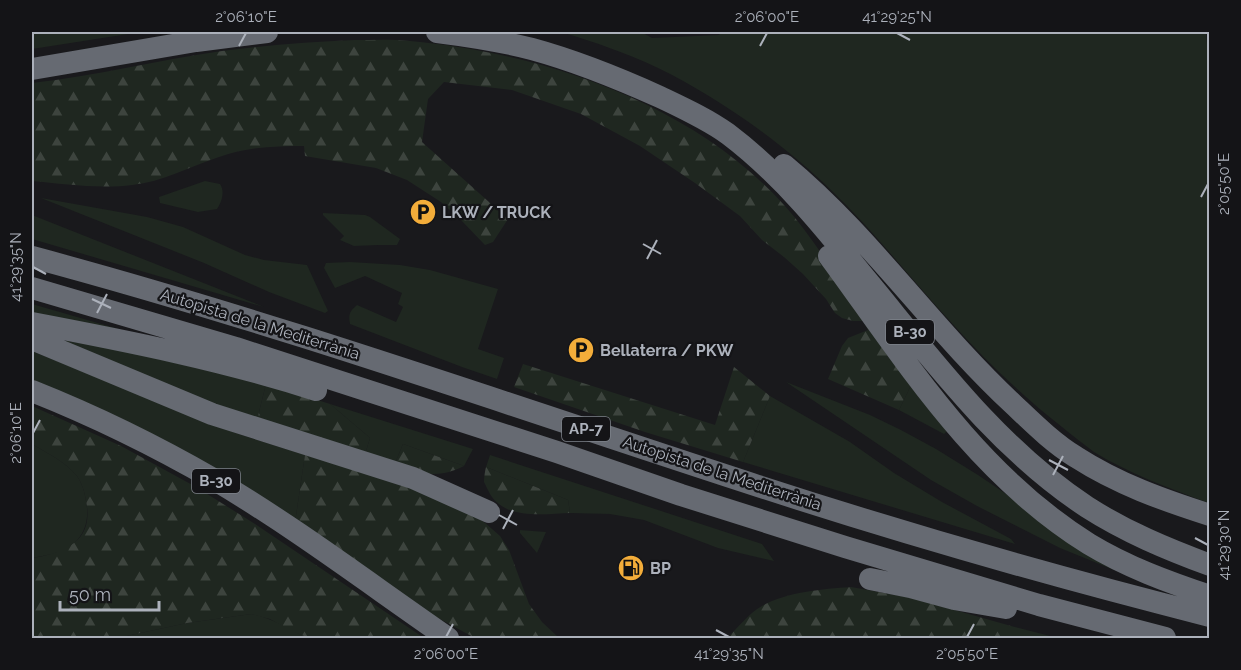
<svg xmlns="http://www.w3.org/2000/svg" width="1241" height="670" viewBox="0 0 1241 670" font-family="Raleway,sans-serif">
<style>
.grass{fill:#1f2720}
.forest{fill:url(#forest-firs)}
.lines{fill:none;stroke-linecap:round;stroke-linejoin:round}
.highway{stroke:#666a72;stroke-width:22}
.ticks{fill:none;stroke:#acb1bb;stroke-width:2}
.labels{text-anchor:middle;dominant-baseline:central;stroke-width:4.5;stroke-linejoin:round;paint-order:stroke}
.shield{fill:#141417;stroke:#7e828a;stroke-width:1.5}
.shield-label{font-size:15px;font-weight:bold;fill:#acb1bb}
.poi-label{font-size:16px;font-weight:bold;fill:#acb1bb;stroke:#141417;text-anchor:start}
.street-label{font-size:16px;fill:#acb1bb;stroke:#141417}
.neatline{fill:none;stroke:#acb1bb;stroke-width:2}
.ticks-label{font-size:15px;text-anchor:middle;fill:#acb1bb}
</style>
<defs>
<pattern id="forest-firs" width="22" height="20" patternUnits="userSpaceOnUse" patternTransform="scale(1.5)"><rect width="22" height="20" fill="#1f2720"/><path d="M5 1l3.5 6h-7zM16 11l3.5 6h-7z" fill="#3d443e"/></pattern>
</defs>
<rect width="100%" height="100%" fill="#19191c"/>
<!-- grass -->
<path class="grass" d="M32,32h109l-109,17z
M561,32h80l11,6 67,-3 2,-3h485l4,48 -1,423c-38,-14 -81,-30 -115,-51 -11,-8 -22,-17 -32,-25 -41,-32 -78,-68 -112,-106 -40,-43 -76,-90 -119,-131 -47,-46 -113,-93 -173,-122 -31,-15 -64,-26 -97,-36z
M205,181l15,3c5,7 2,18 -3,25l-19,3 -38,-9 -1,-6z
M41,198l106,19 36,10 62,28 19,5 43,5 21,46 -3,2 -56,-21 -65,-29z
M323,213l42,2 5,2 30,22 -3,6h-19l-24,1 -14,-6 4,-4 -21,-21z
M32,215l232,92 -232,-68z
M350,262l50,3 30,5 68,19 -20,60 26,9 -7,21 -35,-12 -112,-43c-2,-10 0,-13 7,-19l39,17 7,-15 -5,-3 4,-11 -37,-17 -30,12 -11,-20 2,-5z
M32,304l111,32 -111,-19z
M58,339l66,12 142,33 -10,40z
M32,351l204,82 69,22 -10,68 -263,-141z
M913,381l36,48 -5,5 -45,-24z
M786,382l84,33 31,15 35,19 42,26 146,99 -64,-26 -83,-42 -46,-26z
M770,396l80,46 44,31 48,29 69,37 4,5 -272,-82z
M330,404l143,45 -9,17 -61,-22 -9,22 -30,-9 6,-19z
M32,444c15,9 33,17 45,32 5,7 8,17 9,25 5,23 -5,43 -27,51 -9,3 -19,4 -27,6z
M490,455l272,89 12,17 -56,-13 -74,-28 -34,-6 -40,-1 -2,-13 -82,-33z
M520,530l26,2 -9,21 -17,-20z
M251,614c22,4 38,16 58,24h-192l70,-15z
M1011,626l47,12h-47z"/>
<!-- forest -->
<path class="forest" d="M355,40c18,0 37,-1 55,1 133,12 283,63 374,164 20,22 37,48 54,73 25,35 49,70 75,103l-14,29 -71,-31 14,-33 6,-8 20,-8 -5,-9h-10l-11,-3 -7,-5 -9,-14 -23,-25 -19,-17 -22,-17 -22,-24 -45,-33 -55,-37 -59,-32 -69,-24 -68,-8 -16,17 -6,43 86,77 -15,23 -8,3 -24,-25 -20,-18 -34,-22 -31,-12 -71,-12 -1,-10c-29,0 -57,1 -85,11 -28,9 -57,25 -87,28 -33,4 -68,-1 -100,-4v-98c64,-7 126,-23 190,-32 45,-6 89,-9 133,-11z
M523,364l192,61 19,-58 36,29 -27,66 -98,-30 -131,-45z
M266,384l64,20 40,34 -6,19 -108,-33z
M32,406l89,40 75,41 59,37 169,114h-115l-17,-7 -22,-12 -19,-5 -64,9 -70,15h-85v-80c32,-5 63,-17 54,-57 -1,-8 -4,-18 -9,-25 -12,-15 -30,-23 -45,-32z
M403,444l61,22c-26,13 -43,8 -70,0z
M305,455l90,26 69,29 20,12 16,14 9,14 20,54 13,18 17,16h-84l-46,-25 -134,-90z
M486,467l82,33 2,13c-27,1 -68,8 -82,-23 0,0 -4,-8 -4,-8 0,-5 1,-11 2,-15z
M851,587l61,11 99,28v12h-284c11,-10 22,-25 35,-32 24,-14 62,-17 89,-19z"/>
<g class="lines">
<!-- highway -->
<path class="highway" d="M437,32c32,4 64,9 95,17 44,12 86,29 128,48 23,11 47,22 68,37 53,40 95,92 137,144 67,81 132,170 222,229 39,25 80,42 123,58
M32,69l164,-28 71,-9
M784,165c86,71 148,164 230,240 19,18 39,38 62,52 42,27 87,43 134,58
M829,256c77,105 146,217 260,288 38,23 79,38 121,52
M32,257c243,65 480,149 720,227 150,49 304,93 458,132
M32,288l204,60 321,104 124,43 164,52 194,58 126,33
M32,323c95,18 191,37 284,67
M32,339l180,75 201,64 76,34
M32,391c63,25 124,55 183,89 81,48 156,105 233,158
M870,579l40,8 44,12 52,9"/>
</g>
<!-- ticks -->
<path class="ticks" d="M897,33l13,7M239,46l7,-13M760,46l7,-13M1201,197l7,-13M643,244l18,10M647,259l10,-19M33,267l13,7M92,299l19,9M97,313l10,-19M33,433l7,-13M1049,460l19,10M1053,475l10,-19M499,515l18,10M503,529l10,-19M1195,538l13,7M716,630l13,7M446,637l7,-13M967,637l7,-13"/>
<!-- icons -->
<defs>
<symbol id="parking-disc" viewBox="-11 -11 22 22"><circle r="9.5" fill="#f3ad3a" stroke="#141417"/><path d="M-3.5-5.5H1a3.5 3.5 0 0 1 0 7H-1V5.5H-3.5ZM-1-3.4V-.6H.8a1.4 1.4 0 0 0 0-2.8Z" fill="#111"/></symbol>
<symbol id="fuel-disc" viewBox="-11 -11 22 22"><circle r="9.5" fill="#f3ad3a" stroke="#141417"/><path d="M-5.5-6h7V0h2V4h1.3V-2.5L3-4.5l.8-.8L6-3V5H2.5V1h-1V6h-7ZM-4.2-4.7v3.2H.2V-4.7Z" fill="#111"/></symbol>
</defs>
<g fill-rule="evenodd">
<use href="#parking-disc" x="408" y="197" width="30" height="30"/>
<use href="#parking-disc" x="566" y="335" width="30" height="30"/>
<use href="#fuel-disc" x="616" y="553" width="30" height="30"/>
</g>
<g class="labels">
<!-- shield labels -->
<g class="shield">
<rect x="886" y="320" width="48" height="24" rx="4.5"/>
<rect x="562" y="417" width="48" height="24" rx="4.5"/>
<rect x="192" y="469" width="48" height="24" rx="4.5"/>
</g>
<g class="shield-label">
<text x="910" y="332">B-30</text>
<text x="586" y="429">AP-7</text>
<text x="216" y="481">B-30</text>
</g>
<!-- poi labels -->
<g class="poi-label">
<text x="442" y="212">LKW / TRUCK</text>
<text x="600" y="350">Bellaterra / PKW</text>
<text x="650" y="568">BP</text>
</g>
<!-- street labels -->
<g class="street-label">
<text transform="translate(260 324) rotate(17)">Autopista de la Mediterrània</text>
<text transform="translate(722 473) rotate(18)">Autopista de la Mediterrània</text>
</g>
</g>
<!-- border -->
<rect width="1241" height="670" fill="none" stroke="#141417" stroke-width="66"/>
<!-- scale -->
<path d="M60 601v9h99v-9" fill="none" stroke="#acb1bb" stroke-width="3"/>
<text x="69" y="601" font-size="18" fill="#acb1bb" stroke="#141417" stroke-width="4.5" paint-order="stroke">50 m</text>
<rect x="33" y="33" width="1175" height="604" class="neatline"/>
<g class="ticks-label">
<text x="246" y="22">2°06'10"E</text>
<text x="767" y="22">2°06'00"E</text>
<text x="897" y="22">41°29'25"N</text>
<text transform="translate(1224 184) rotate(-90)" y="5">2°05'50"E</text>
<text transform="translate(16 267) rotate(-90)" y="5">41°29'35"N</text>
<text transform="translate(16 433) rotate(-90)" y="5">2°06'10"E</text>
<text transform="translate(1224 545) rotate(-90)" y="5">41°29'30"N</text>
<text x="446" y="659">2°06'00"E</text>
<text x="729" y="659">41°29'35"N</text>
<text x="967" y="659">2°05'50"E</text>
</g>
</svg>
